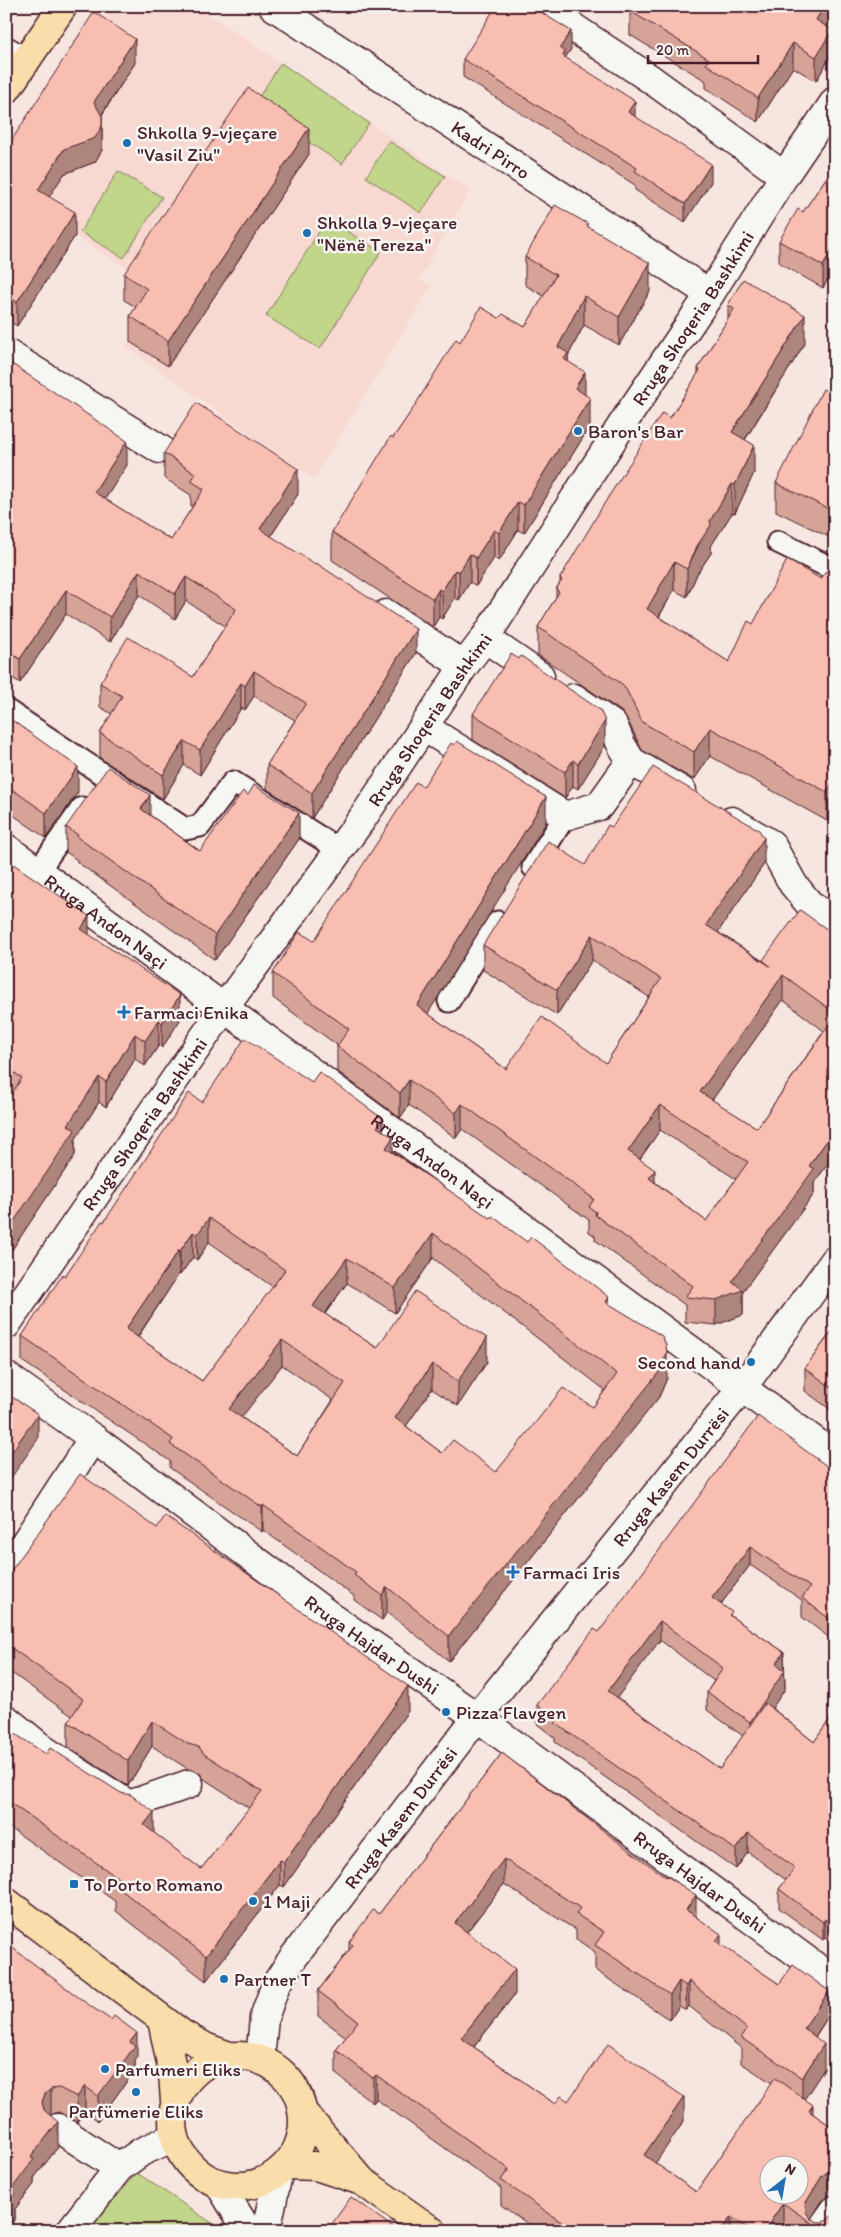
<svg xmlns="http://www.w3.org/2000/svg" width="841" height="2237" viewBox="0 0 841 2237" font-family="Itim,sans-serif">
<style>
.built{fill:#f8d9d2}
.green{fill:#c1d68b;stroke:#867a5b}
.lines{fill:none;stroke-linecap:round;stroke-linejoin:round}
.service-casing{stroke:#4a1f2b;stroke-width:25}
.minor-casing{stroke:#4a1f2b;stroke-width:31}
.tertiary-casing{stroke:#4a1f2b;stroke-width:31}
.primary-casing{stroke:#4a1f2b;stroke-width:31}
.service{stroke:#f6f6f2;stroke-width:21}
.minor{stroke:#f6f6f2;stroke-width:28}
.tertiary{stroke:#f6f6f2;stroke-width:28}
.primary{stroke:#f9deab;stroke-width:28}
.wall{fill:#d6a399;stroke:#4a1f2b;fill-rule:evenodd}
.shaded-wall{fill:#ae857d;stroke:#4a1f2b}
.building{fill:#f9beb2;stroke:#4a1f2b;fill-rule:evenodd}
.poi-dot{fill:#1f6fb2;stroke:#f6f6f2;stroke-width:2}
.labels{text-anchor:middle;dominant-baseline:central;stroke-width:5;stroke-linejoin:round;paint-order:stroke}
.poi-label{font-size:19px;fill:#4a1f2b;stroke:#f6f6f2;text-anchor:start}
.street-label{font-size:19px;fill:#4a1f2b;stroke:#f6f6f2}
</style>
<rect width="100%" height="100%" fill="#f7e5df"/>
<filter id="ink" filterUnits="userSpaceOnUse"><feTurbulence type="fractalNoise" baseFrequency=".02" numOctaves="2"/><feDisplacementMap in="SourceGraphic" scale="10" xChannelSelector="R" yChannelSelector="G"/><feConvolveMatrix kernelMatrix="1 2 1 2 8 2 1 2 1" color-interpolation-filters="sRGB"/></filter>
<g filter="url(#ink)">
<!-- built -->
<path class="built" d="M114,6h82l274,184 -51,90 12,6 -117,193 -188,-132 21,-32 -23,-15 15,-24 -64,-40 -10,16 -59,-37v-42z"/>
<!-- green -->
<path class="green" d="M281,63l88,60 -27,41 -89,-58z
M389,141l56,35 -24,37 -55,-36z
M118,171l44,26 -38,61 -44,-26z
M327,219l54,33 -61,97 -54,-33z
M137,2173l78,52 1,6h-129z"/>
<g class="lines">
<defs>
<path id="service" d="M778,542l57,28
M6,710l179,119 15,-3 33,-44 105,67
M533,867l32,-51
M38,871l44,-63
M449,1001l49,-79"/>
<g id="minor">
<path id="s1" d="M273,6l437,288"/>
<path d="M541,6l111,74 132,96"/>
<path d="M6,51l19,11"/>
<path d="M6,353l154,96"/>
<path d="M386,614l78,52"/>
<path d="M485,638l55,38"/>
<path d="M574,698l39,27 8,19 10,17 51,30"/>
<path d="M424,727l141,89 34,-10 32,-45"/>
<path d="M732,821l39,23 22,40 18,22 24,16"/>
<path id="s2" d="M6,848l829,608"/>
<path id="s3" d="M6,1325l218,-317 138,-189 102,-153 21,-28 144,-224 81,-120 74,-118 51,-75"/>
<path id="s4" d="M6,1376l87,62 237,178 147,101 358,264"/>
<path d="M6,1572l87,-134"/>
<path d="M6,1719l38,31 85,55 60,-21"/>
<path id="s5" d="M260,2060l4,-42 12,-34 17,-26 184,-241 265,-329 93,-128"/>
<path d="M58,2128l61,40"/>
<path d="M70,2231l49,-63 22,-16 33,-15"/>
<path d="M820,2231l15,-21"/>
</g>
<path id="tertiary" d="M219,2184l29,47
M266,2231l12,-57"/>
<path id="primary" d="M6,90l57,-84
M6,1902l176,132 23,13 24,9
M162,2020l11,53 2,28
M173 2121a65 65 0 1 1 130 0a65 65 0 1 1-130 0Z
M302,2111l60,70 70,50
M288,2165l28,1 46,15"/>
</defs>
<!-- service casing -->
<use href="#service" class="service-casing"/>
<!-- minor casing -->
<use href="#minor" class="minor-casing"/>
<!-- tertiary casing -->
<use href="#tertiary" class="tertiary-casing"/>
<!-- primary casing -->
<use href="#primary" class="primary-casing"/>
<!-- service -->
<use href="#service" class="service"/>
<!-- minor -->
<use href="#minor" class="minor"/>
<!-- tertiary -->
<use href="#tertiary" class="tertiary"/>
<!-- primary -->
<use href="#primary" class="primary"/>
</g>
<!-- wall -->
<path class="wall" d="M348,6h9l-3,4z
M630,11l205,2 -9,14 6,27 -16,27 -23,-14 -35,55 -52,-34v-7l-76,-46z
M571,49l-6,9 70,59 76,65 -26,40 -50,-32v-5l-172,-108v-18z
M135,63l-33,52v35l-7,12 -31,12 -15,22 26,40 -58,90 -11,-7v-170z
M309,154l-141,212 -38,-24v-26l6,-9 -12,-7v-26z
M835,165v102l-12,21 -44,-25v-22l24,-29z
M588,227l62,64 -31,54 -35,-20 -16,31v5l17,34 5,31 -66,107 -6,-3 -19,31 -5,-3 -18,28 -6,-4 -11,18 -4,-2 -13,21 -3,-2 -6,10 -101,-67v-28l61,-94 67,-96 39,-24 26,9 19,-31 -19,-11v-28z
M728,305l77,38 -60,97 9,33 -19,40h-3l-21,33v7l-14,21 -10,23 -13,-7 -15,27 70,45 24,-38 68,-45 14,-3v231l-8,14 -117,-65 -16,24 -52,-30 -15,-31 -5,-7 -84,-57v-28l18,-30v-8l4,-6v-5l110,-160 28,-44v-6l30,-49z
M6,360l121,105 -22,34 66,41 22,-34h-2v-11l-27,-17v-25l134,41 -27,42 145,117 -104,165 -45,-29v-24l28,-45 -41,-24 -9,14 -4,-2 -41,67 -16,-10 -21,34 -63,-41v-25l12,-19 -12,-7v-24l93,-6 32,-51 -39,-25 -11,18 -36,-24 -29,47 -44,-28 -46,69 -14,-9z
M835,395v145l-59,-29v-28z
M473,714l132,32 -27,43 -5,-3 -8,12 -92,-58z
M6,716l72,76 -32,46 -40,-28z
M423,787l123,36 -119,190 79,56 100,-6 43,-66 -57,-37 -35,55 -74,-45v-25l102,-80 27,-38 152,37 -46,68 45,29 72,-26v219l-21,29v11l-71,97v24l-27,10 -31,-3v-17l-90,-65v-4l-6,-4v-12l-127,-91 -6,9 -47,-33 -9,13 -63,-47v-26l-64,-47v-25l41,-32zM783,1000l41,31 -67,97 -45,-28zM660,1130l76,49 -30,42 -51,-39 -15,-23z
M150,815l50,36 99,-12 -84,121 -138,-98v-2l-11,-8v-25z
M6,859l174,161 -18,28 -3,-3 -14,21 -10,-7 -29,48 -7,-5 -24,38v15l-64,96 -5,-3v-146l5,-7 -5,-3z
M202,1102l181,28 10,22 216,152 58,74 -8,19 -210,264 -62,-49 -5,8 -28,-20v-4l-91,-66 -1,2 -92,-64v-7l-148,-100v-25l82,-114zM209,1242l64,45 -71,94 -64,-44 41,-63 1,1 13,-18 4,3zM433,1258l172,132 -12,17 -97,65 -54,-19 -36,-27 26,-37 26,17 29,-44 -110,-14 -52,-34 22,-31 48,30zM282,1365l51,35 -36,56 -56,-39z
M835,1316v97l-30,-22v-23l29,-40v-11z
M835,1472v170l-33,-25v-17l-52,-35 -29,39 11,13 52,35 1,37 -13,19 42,34 21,-30v234l-10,-8 -2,2 -44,-32v-19l7,-9 -38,-28 -12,17 -181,-127v-4l-18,-14v-19l62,-73zM660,1640l54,41 -7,11v18l36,26 -23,33 -103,-72z
M6,1578l402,133 -124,176 -4,-2 -74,96 -90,-70v-9l-110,-77v-97l148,105 47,36 48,-61 -45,-29 -5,-7 -11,-3 -36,-23 -24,40 -60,-39v-25l4,-6 -66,-47z
M502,1753l194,163 25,29 58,39 50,31 -14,22 9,32 -20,30 9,15 22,15v66l-6,1 -7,5 -11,18 24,12h-48l-4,-3 -2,3h-243l-37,-26v-17l-125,-89 -3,4 -37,-29v-24l10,-13 -28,-21v-25l31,-41v-8l30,-28zM504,1884l72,46v9l19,13v18l75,50 9,-14 7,4 3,-4 52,42v15l31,20 -76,109 -41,-29 29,-42 -116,-20 -13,3 -81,-57 41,-53 -48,-62z
M6,1943l131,115 -2,3v9l-37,51 -13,-10 -8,11 -18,-10 -8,2 -1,1 8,32 -24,31v6l-19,25v10z"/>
<!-- shaded-wall -->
<path class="shaded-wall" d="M824,6h11v7l-19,31v-24z
M832,30v24l-16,27v-24z
M571,31v18l-6,9v12l-5,-22z
M135,39v24l-41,63v-24z
M793,43v24l-35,55v-24z
M635,101v18l-7,-7z
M102,116v34l-7,12 -31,12 -26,40v-24l26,-41z
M309,128v26l-141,212v-25z
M711,164v18l-26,40v-18z
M75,212v24l-58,90v-24z
M835,244v23l-12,21v-22z
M650,263v28l-31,54v-28z
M584,296v29l-16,31v26l-10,-35z
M805,315v28l-73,117v-28z
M585,372v28l-10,-12z
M590,398v28l-66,107v-28z
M127,441v24l-33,51v-24z
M754,445v28l-19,40v-28z
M298,469v25l-38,59v-24z
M732,484v29l-21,33v7l-14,21 -10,23v-28l23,-48z
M518,502v28l-19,31v-28z
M494,530v28l-18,28v-28z
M470,554v28l-11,18v-28z
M674,562v28l-27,47v-28z
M455,570v28l-13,21v-28z
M139,571v24l-29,47v-25z
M186,577v24l-11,18v-25z
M439,589v28l-6,10v-28z
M66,590v24l-46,69v-24z
M416,629v24l-104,165v-25z
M254,671v25l-9,14v-24z
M241,683v25l-41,67v-25z
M605,721v25l-27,43v-25z
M710,728v28l-16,24v-28z
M184,741v24l-21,34v-24z
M573,760v26l-8,12v-26z
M78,767v25l-32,46v-25z
M835,779v28l-8,14v-29z
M150,795v26l-9,-12z
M546,797v26l-129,208v-25z
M299,813v26l-84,121v-25z
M764,838v26l-58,86v-25z
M89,916v25l-8,-12z
M592,935v25l-35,55v-25z
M783,975v25l-83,117v-25z
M180,995v25l-18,28v-25z
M159,1020v25l-14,21v-25z
M135,1034v25l-29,48v-25z
M99,1077v25l-24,38v15l-64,96v-25l57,-101z
M409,1080v25l-9,13v-25z
M462,1104v25l-6,9v-25z
M660,1105v25l-32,46v-25z
M383,1119v25l-6,-17z
M835,1129v25l-21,29v11l-71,97v24l-27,10v-25l16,-19 77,-115z
M393,1137v24l-7,-13z
M655,1170v25l-6,-17z
M209,1218v24l-12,18v-25z
M193,1232v25l-13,18v-24z
M433,1233v25l-38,55v-25z
M179,1250v24l-53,80v-25z
M347,1258v25l-34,47v-24z
M609,1297v25l-3,-20z
M487,1338v24l-29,44v-25z
M282,1340v25l-53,69v-25z
M667,1353v25l-8,19 -210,264v-25z
M432,1364v25l-37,53v-24z
M38,1414v25l-32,46v-25z
M263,1505v25l-1,2v-25z
M750,1547v18l-38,51v-18z
M387,1587v25l-5,8v-25z
M660,1621v19l-52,70v-19z
M784,1652l1,37 -35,52v-19l26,-58z
M408,1686v25l-124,176v-25z
M152,1721v25l-24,40v-25z
M154,1812v25l-10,-12z
M748,1833v19l-12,17v-19z
M504,1859v25l-49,63v-24z
M280,1860v25l-74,96v-25z
M696,1895v25l-10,-10z
M825,1919v19l-2,2v-18z
M721,1934v25l-5,-18z
M515,1969v25l-54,69v-25z
M679,1981v25l-9,14v-25z
M689,1981v25l-3,4v-24z
M829,1991v24l-25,38v-25z
M137,2033v25l-2,3v9l-37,51v-25l32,-54z
M824,2044v25l-22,34v-25z
M376,2075v24l-3,4v-25z
M85,2086v25l-8,11v-25z
M51,2089v25l-6,5 -3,-17 3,-8z
M684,2097v24l-40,59v-25z
M813,2105v25l-4,-19z
M58,2122v25l-24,31v6l-19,25v10l-9,12v-25l5,-16 20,-33z
M829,2171v25l-7,5 -13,21 -4,-4v-14l17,-28z
M783,2203v25l-2,3h-17z
M731,2217v14h-10z"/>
<!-- building -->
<path class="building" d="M496,6h35l40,25 -11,17 5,4 -2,4 72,45 -7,11 83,52 -26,40 -50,-33 2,-3 -174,-109z
M633,6h191l-8,14 16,10 -16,27 -23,-14 -35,55 -52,-34 3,-5 -79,-48z
M94,12l41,27 -41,63 8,14v10l-7,12 -31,11 -26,41 37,22 -58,90 -11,-7v-146z
M248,88l61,40 -141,213 -38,-25 17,-27 -23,-15z
M835,165v79l-12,22 -44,-25 19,-32 5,3z
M555,205l33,19 -1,2 63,37 -31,54 -35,-21 -26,51 10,6 -4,6 21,13 -10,16 15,10 -66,107 -6,-3 -19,31 -5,-3 -18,28 -6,-4 -11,18 -4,-2 -13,21 -3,-2 -6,10 -101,-67 59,-96 2,2 21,-31 42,-68 4,3 21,-35 18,11 4,-4 22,13 31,-52 -31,-18z
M743,279l62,36 -73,117 22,13 -19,40 -3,-1 -22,37 1,4 -14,21 -10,23 -13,-7 -27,47 82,53 19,-41 5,3 34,-64 34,19 5,-8 9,5v203l-8,13 -117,-64 -16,24 -52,-30 -15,-31 -5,-7 -84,-57 21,-35 -3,-3 6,-9 -2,-2 47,-79 55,-86 8,5 30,-48 -2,-2 36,-59 -6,-4z
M6,360l121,81 -33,51 77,48 33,-51 -13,-8 5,-7 -32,-21 32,-50 34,21 68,45 -38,60 55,35 1,-1 100,66 -104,164 -45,-28 39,-62 -52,-32 -9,15 -4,-3 -41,67 -16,-9 -21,34 -63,-42 22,-37 -22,-13 28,-46 65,40 43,-68 -50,-32 -11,17 -36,-23 -29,46 -44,-27 -46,69 -14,-9z
M823,389l12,6v117l-59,-29z
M511,654l8,5 2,-3 79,54 5,11 -27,43 -5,-4 -8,12 -92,-58z
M6,716l72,51 -32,46 -40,-28z
M457,741l89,56 -129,209 89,63 36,-52 64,46 55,-84 -69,-44 -35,55 -74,-45 65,-104 37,24 23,-40 4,2 41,-60 106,63 5,8 -58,87 64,41 -7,-6 37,-50 35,25v78l-52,-38 -83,117 57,36 78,-112v113l-26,37 5,3 -82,112 11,9 -27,10 -31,-3 8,-11 -98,-71 1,-3 -7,-5 5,-8 -132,-95 -6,9 -47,-33 -9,13 -63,-47 12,-17 -76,-56 26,-41 15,9 102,-159 7,5 28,-44 3,2zM660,1105l88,57 -42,59 -57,-43 6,-8 -27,-19z
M108,767l42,28 -9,14 59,42 43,-60 5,4 6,-10 45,28 -84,122 -138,-98 1,-2 -12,-8z
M6,859l83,57 -8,13 99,66 -18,28 -3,-3 -14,21 -10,-7 -29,48 -7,-5 -31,48 7,5 -64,96 -5,-3v-121l16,-24 -16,-11z
M245,1038l67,44 7,-10 64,47 -6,8 16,10 -7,11 104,70 2,-2 35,26 4,-5 78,60 -3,5 56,34 4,9 1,8 -8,19 -210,264 -62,-49 -5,8 -28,-20 2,-3 -93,-67 -1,2 -92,-63 3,-5 -151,-103 41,-62 2,2 37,-55 2,1 85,-129 13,9zM209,1218l76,52 -83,111 -76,-52 53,-79 1,1 13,-19 4,3zM433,1233l184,141 -24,33 -30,-19 -67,84 -43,-32 -11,13 -47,-35 37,-54 26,17 29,-43 -72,-47 -38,57 -64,-42 34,-48 48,30zM282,1340l63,43 -48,73 -68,-47z
M835,1327v63l-30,-22z
M6,1393l32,21 -32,46z
M758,1416l77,56v151l-33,-25 8,-11 -60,-40 -38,51 20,14 -3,3 55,37 -8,12 9,6 -35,52 -43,-30 16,-24 -63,-47 -52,70 112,78 45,-66 49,39 21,-30v215l-10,-8 -2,3 -44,-33 16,-21 -47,-35 -12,17 -181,-127 2,-3 -20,-15 57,-76 5,3z
M80,1474l77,54 8,-12 243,170 -124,176 -4,-2 -74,96 -90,-70 5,-6 -115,-80v-72l40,26 4,-6 71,45 10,2 23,17 -10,13 57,44 61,-78 -58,-37 -5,-7 -11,-3 -36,-23 -24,40 -60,-39 15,-23 -77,-55v-66z
M502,1753l124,95 40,29 1,-1 29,19 -10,15 35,24 -5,7 63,43 14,-19 36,26 -25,37 20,16 -22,34 -61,-40 6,-9 -58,-48 -3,5 -7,-5 -9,14 -75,-50 9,-13 -28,-18 4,-6 -76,-49 -49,64 60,46 -54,69 94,66 6,-8 7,5 40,-57 76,53 -40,58 52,37 79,-114 38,27 -4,6 26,18v41l-6,1 -7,5 -17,28 1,8 5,7 7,3 8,-1 7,-6 2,-3v19h-12l-40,-28 -19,28h-12l-21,-14 -10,14h-147l-73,-51 8,-11 -133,-94 -3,3 -37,-28 22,-29 -40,-30 35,-46 -4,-3 24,-32 6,4zM768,2164h30v30h-30z
M6,1943l83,62 22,15 3,-4 23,17 -7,9 5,4 -37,50 -13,-10 -8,11 -18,-9 -8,1 -6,5 -3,8 2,8 14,12 -27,35 3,2 -23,31 4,4 -9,12z
M351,2197l47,34h-71z"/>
</g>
<!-- markers -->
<g class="poi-dot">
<circle cx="127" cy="143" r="5"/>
<circle cx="307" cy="233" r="5"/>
<circle cx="578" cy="431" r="5"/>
<path d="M121.5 1004.5h5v5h5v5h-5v5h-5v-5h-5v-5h5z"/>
<circle cx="751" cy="1362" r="5"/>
<path d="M510.5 1564.5h5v5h5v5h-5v5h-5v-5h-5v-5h5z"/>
<circle cx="446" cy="1712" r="5"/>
<rect x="69" y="1879" width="10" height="10" rx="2.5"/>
<circle cx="253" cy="1901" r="5"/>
<circle cx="224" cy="1979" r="5"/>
<circle cx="105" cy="2069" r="5"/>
<circle cx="136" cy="2092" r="5"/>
</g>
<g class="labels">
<!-- poi labels -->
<g class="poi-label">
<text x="137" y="132">Shkolla 9-vjeçare<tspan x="137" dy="22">"Vasil Ziu"</tspan></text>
<text x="317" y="222">Shkolla 9-vjeçare<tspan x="317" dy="22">"Nënë Tereza"</tspan></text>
<text x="588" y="431">Baron's Bar</text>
<text x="134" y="1012">Farmaci Enika</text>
<text x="741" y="1362" text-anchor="end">Second hand</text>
<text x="523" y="1572">Farmaci Iris</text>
<text x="456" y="1712">Pizza Flavgen</text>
<text x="84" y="1884">To Porto Romano</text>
<text x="263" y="1901">1 Maji</text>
<text x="234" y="1979">Partner T</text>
<text x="115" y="2069">Parfumeri Eliks</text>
<text x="136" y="2111" text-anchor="middle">Parfümerie Eliks</text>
</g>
<!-- street labels -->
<g class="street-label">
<text stroke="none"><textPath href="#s1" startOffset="261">Kadri Pirro</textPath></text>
<text stroke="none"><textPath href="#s3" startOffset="1219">Rruga Shoqeria Bashkimi</textPath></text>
<text stroke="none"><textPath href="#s3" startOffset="739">Rruga Shoqeria Bashkimi</textPath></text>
<text stroke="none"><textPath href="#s2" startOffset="124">Rruga Andon Naçi</textPath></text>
<text stroke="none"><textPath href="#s3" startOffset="244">Rruga Shoqeria Bashkimi</textPath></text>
<text stroke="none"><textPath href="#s2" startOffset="529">Rruga Andon Naçi</textPath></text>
<text stroke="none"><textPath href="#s5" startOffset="721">Rruga Kasem Durrësi</textPath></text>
<text stroke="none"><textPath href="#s4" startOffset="454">Rruga Hajdar Dushi</textPath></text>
<text stroke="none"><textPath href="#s5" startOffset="286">Rruga Kasem Durrësi</textPath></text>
<text stroke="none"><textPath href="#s4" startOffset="859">Rruga Hajdar Dushi</textPath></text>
</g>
</g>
<!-- margin -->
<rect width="841" height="2237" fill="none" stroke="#f6f6f2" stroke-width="25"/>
<rect x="12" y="12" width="816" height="2212" fill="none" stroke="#4a1f2b" stroke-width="2" filter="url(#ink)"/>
<!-- north arrow -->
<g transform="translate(784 2180) rotate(31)"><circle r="24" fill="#f6f6f2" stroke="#b1a0a2"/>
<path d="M0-4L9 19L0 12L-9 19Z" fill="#1f6fb2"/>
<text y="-8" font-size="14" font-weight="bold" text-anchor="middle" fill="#4a1f2b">N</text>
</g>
<!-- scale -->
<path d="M648 55v8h110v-8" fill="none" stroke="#4a1f2b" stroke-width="2.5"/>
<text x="656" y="55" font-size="15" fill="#4a1f2b" stroke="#f6f6f2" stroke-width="4" paint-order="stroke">20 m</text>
</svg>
